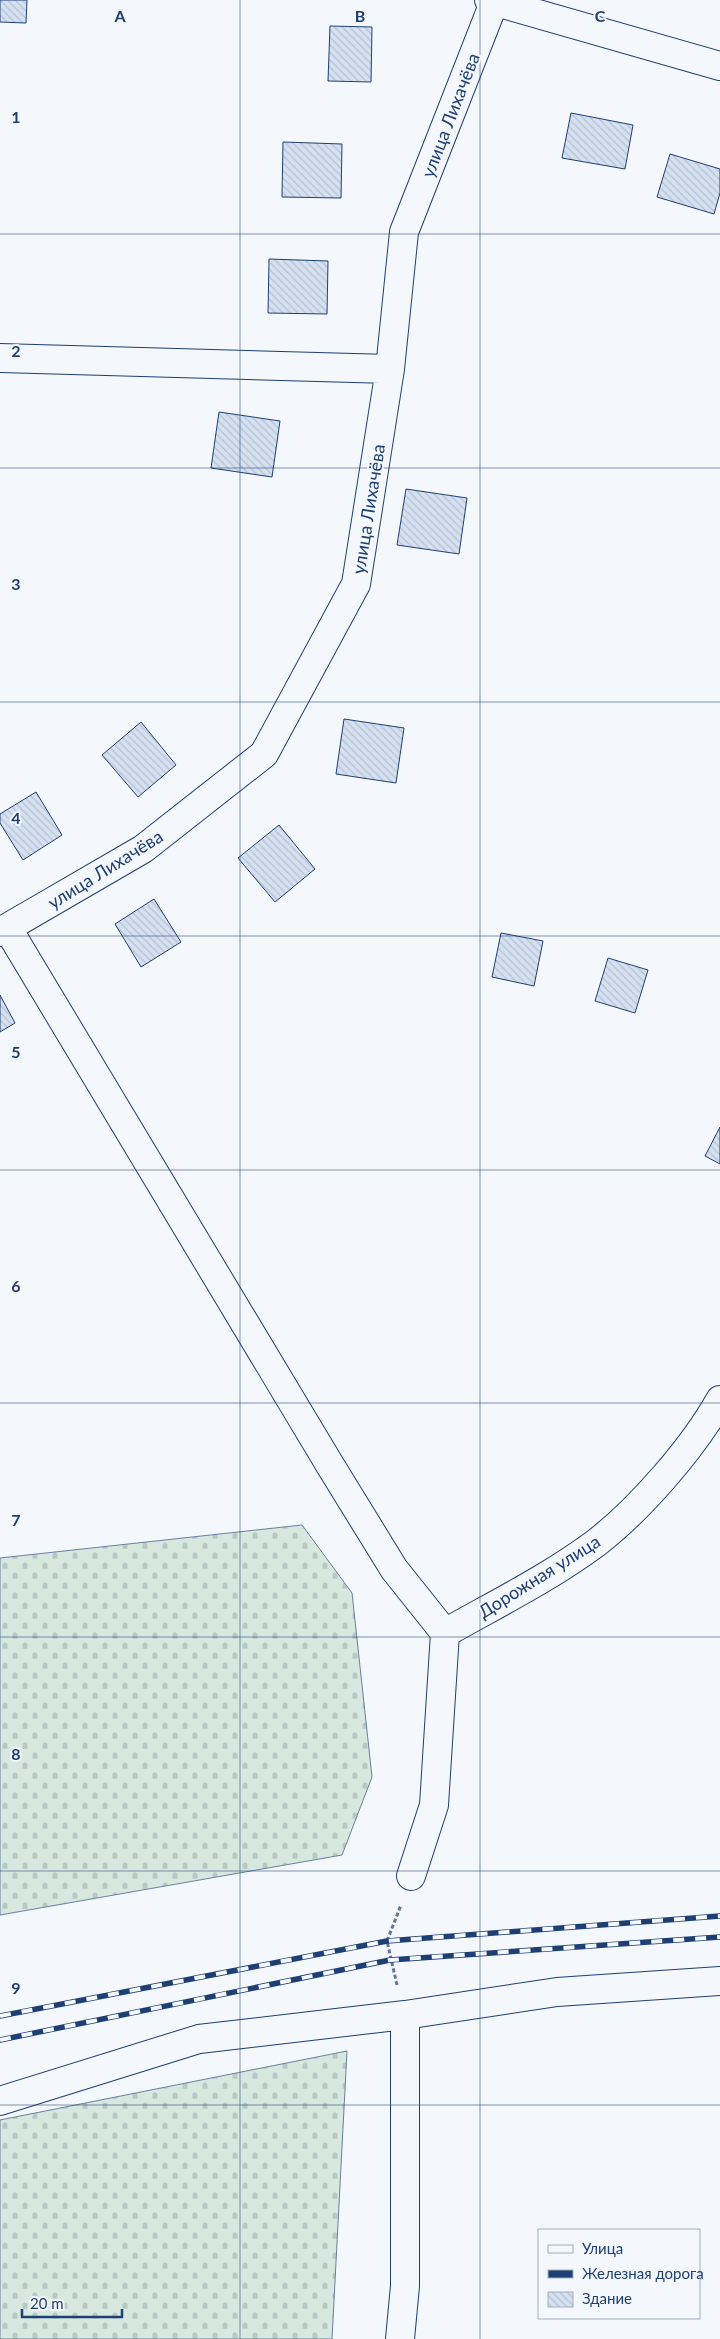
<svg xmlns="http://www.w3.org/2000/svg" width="720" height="2339" viewBox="0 0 720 2339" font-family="Lato,sans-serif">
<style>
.cemetery{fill:url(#cemetery-stones);stroke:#687fa3}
.building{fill:url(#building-back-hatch);stroke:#1d3f73}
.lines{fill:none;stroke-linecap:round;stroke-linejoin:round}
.street-casing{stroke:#1d3f73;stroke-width:30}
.path{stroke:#5e769c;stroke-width:3;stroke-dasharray:4 2.5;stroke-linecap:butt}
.street{stroke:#f4f7fb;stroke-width:28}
.rail-casing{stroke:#1d3f73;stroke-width:5.5}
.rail{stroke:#f4f7fb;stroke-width:4;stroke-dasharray:11;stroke-linecap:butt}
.grid{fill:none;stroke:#1d3f73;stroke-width:1;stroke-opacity:0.55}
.labels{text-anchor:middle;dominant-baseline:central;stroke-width:4;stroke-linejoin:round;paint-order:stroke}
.street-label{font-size:18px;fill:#1d3f73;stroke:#f4f7fb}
.grid-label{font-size:16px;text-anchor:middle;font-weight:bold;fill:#1d3f73;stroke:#f4f7fb;stroke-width:4;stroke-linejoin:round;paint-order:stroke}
</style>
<defs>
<pattern id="cemetery-stones" width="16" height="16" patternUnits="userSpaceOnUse" patternTransform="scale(1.25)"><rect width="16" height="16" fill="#d7e8df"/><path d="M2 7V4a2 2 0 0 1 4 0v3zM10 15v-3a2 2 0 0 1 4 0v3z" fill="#b8c8c3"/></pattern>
<pattern id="building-back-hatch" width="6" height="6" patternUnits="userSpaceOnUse" patternTransform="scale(1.25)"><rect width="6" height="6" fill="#d5e0f0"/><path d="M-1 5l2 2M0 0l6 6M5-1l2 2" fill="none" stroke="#b6c1d1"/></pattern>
</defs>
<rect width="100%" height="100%" fill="#f4f7fb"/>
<!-- cemetery -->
<path class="cemetery" d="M302,1525l50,68 20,184 -30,78 -342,60v-357z
M347,2051l-15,288h-332v-219z"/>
<!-- building -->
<path class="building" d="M0,0h27l-1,23 -26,-1z
M330,26l42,1 -1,55 -43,-1z
M571,113l62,12 -8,44 -63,-11z
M283,142l59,2 -1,54 -59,-1z
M670,154l50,15v24l-6,21 -57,-17z
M269,259l59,2 -1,53 -59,-1z
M219,412l61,9 -8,56 -61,-9z
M406,489l61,9 -8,56 -62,-9z
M344,719l60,9 -8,55 -60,-9z
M141,722l35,43 -38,32 -36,-42z
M36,792l26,43 -39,25 -23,-37v-9z
M279,825l36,44 -40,33 -37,-44z
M154,899l27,43 -40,25 -26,-43z
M501,933l42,8 -9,45 -42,-9z
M608,958l40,12 -13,43 -40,-12z
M0,995l15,28 -15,9z
M720,1127v37l-15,-8z"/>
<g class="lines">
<defs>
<path id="street" d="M489,0l231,66
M0,358l390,11
M8,929l322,536 64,104 51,64 -11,172 -23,71
M0,932l143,-83 121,-95 92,-170 34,-215 14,-137 91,-232
M445,1633c51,-29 104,-55 151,-90 44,-34 97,-95 124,-143
M0,2101l199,-62 206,-24 152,-23 163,-11
M400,2339l5,-53v-271"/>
</defs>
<!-- street casing -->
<use href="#street" class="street-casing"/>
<!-- path -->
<path class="path" d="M397,1985l-10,-44 14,-36"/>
<!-- street -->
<use href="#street" class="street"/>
<defs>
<path id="rail" d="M0,2016l387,-75 333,-25
M0,2040l390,-80 330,-23"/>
</defs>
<!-- rail casing -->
<use href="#rail" class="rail-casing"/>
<!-- rail -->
<use href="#rail" class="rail"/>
</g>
<!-- grid -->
<path class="grid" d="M240,0v2339M480,0v2339M0,234h720M0,468h720M0,702h720M0,936h720M0,1170h720M0,1403h720M0,1637h720M0,1871h720M0,2105h720"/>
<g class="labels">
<!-- street labels -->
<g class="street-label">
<text transform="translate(450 115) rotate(-69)">улица Лихачёва</text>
<text transform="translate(368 509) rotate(-81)">улица Лихачёва</text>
<text transform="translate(105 869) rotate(-32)">улица Лихачёва</text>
<text transform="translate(539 1576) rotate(-32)">Дорожная улица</text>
</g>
</g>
<g class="grid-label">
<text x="120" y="22">A</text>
<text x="360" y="22">B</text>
<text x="600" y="22">C</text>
<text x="16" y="123">1</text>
<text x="16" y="357">2</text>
<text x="16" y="590">3</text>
<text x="16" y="824">4</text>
<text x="16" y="1058">5</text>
<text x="16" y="1292">6</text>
<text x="16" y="1526">7</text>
<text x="16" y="1760">8</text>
<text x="16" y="1994">9</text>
</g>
<!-- legend -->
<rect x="538" y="2229" width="162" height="90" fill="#f4f7fb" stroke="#9eadc5"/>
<rect x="548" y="2245" width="25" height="8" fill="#f4f7fb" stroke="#9eadc5"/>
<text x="582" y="2254" font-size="15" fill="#1d3f73">Улица</text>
<rect x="548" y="2270" width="25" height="8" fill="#1d3f73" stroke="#9eadc5"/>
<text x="582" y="2279" font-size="15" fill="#1d3f73">Железная дорога</text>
<rect x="548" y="2292" width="25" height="15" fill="url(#building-back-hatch)" stroke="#9eadc5"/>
<text x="582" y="2304" font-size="15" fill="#1d3f73">Здание</text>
<!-- scale -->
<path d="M22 2309v8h100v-8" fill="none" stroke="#1d3f73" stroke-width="2.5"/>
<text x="30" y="2309" font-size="15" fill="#1d3f73" stroke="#f4f7fb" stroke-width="4" paint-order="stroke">20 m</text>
</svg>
